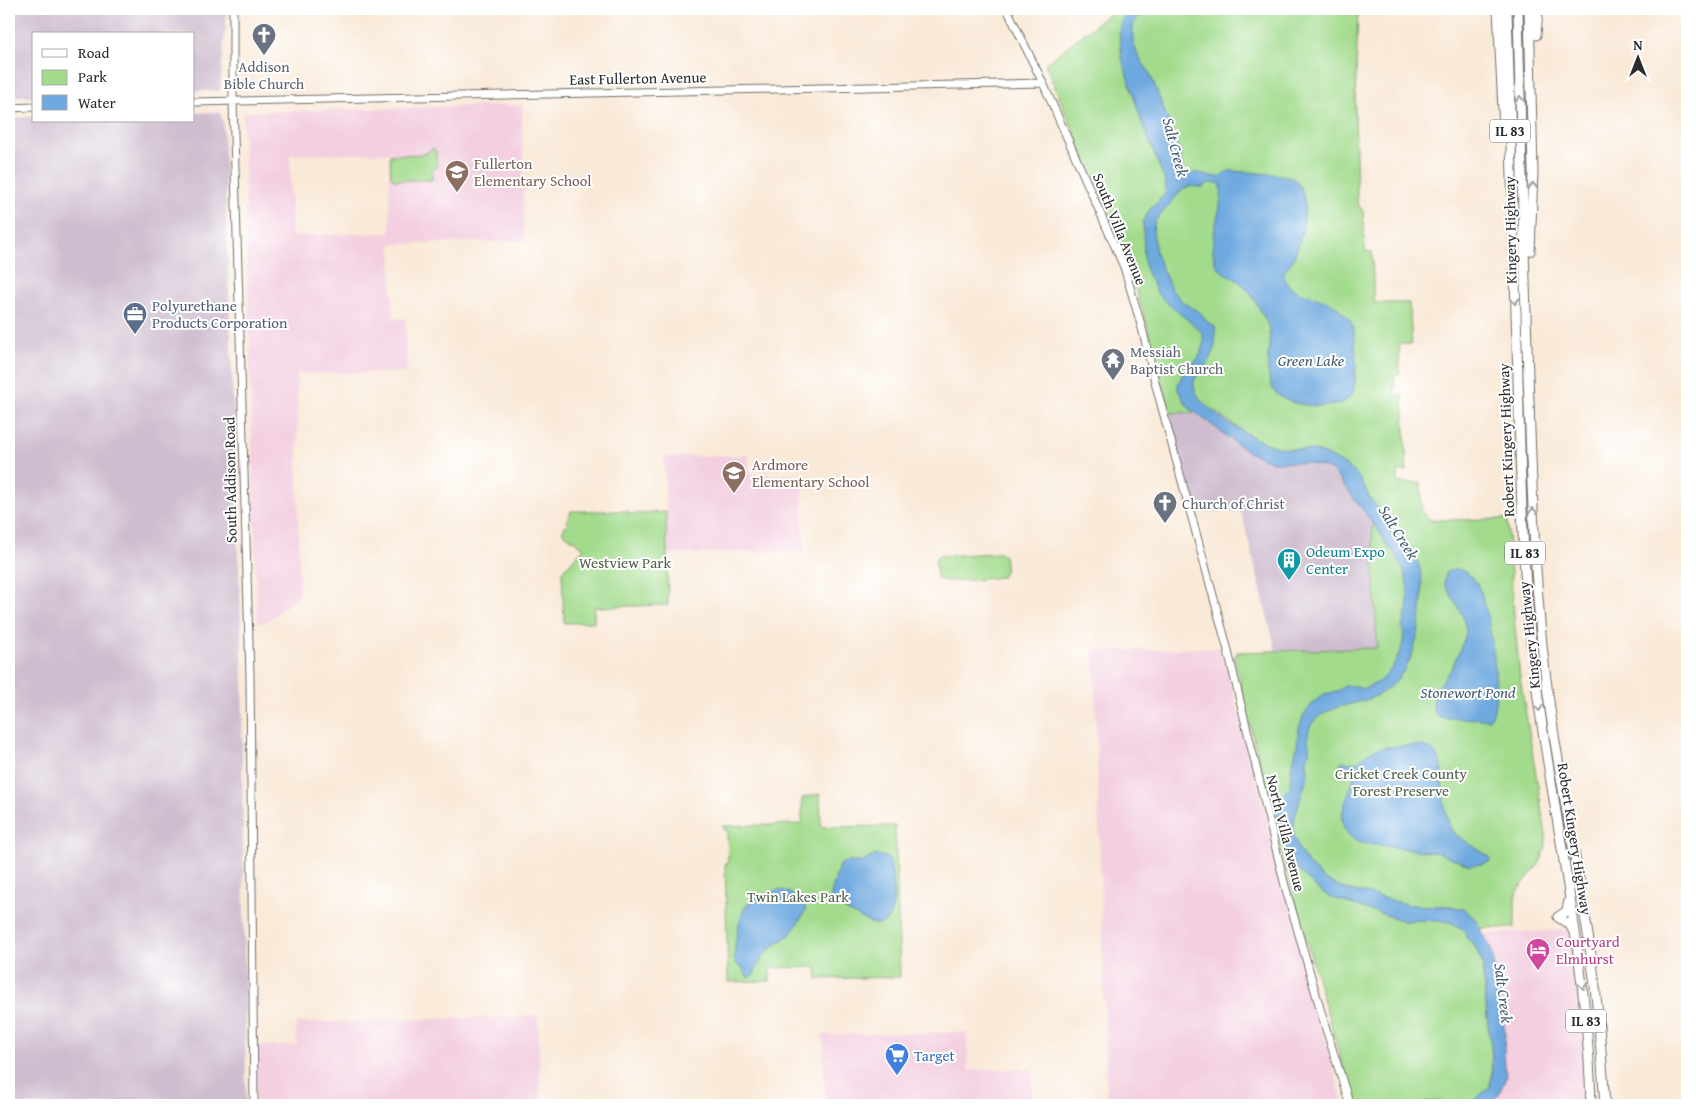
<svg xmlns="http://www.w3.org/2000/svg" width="1696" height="1114" viewBox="0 0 1696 1114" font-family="'Gentium Book Plus',serif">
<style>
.built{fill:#f3cfe0;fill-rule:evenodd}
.industrial{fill:#cfbdcf}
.green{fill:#a3db8d;stroke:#67835c}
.water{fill:#6ea9df;stroke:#4c6a85}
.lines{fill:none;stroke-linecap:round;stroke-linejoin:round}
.stream{stroke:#6ea9df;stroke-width:1}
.secondary-casing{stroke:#736e67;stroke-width:9}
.highway-casing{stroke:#736e67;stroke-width:11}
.secondary{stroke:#fff;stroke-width:7}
.highway{stroke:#fff;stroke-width:9}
.oneway{stroke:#a0a0a0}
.labels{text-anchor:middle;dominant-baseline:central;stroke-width:4;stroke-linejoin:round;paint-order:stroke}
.shield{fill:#fff;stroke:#6b6b6b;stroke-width:1}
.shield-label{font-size:14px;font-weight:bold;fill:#2b2b2b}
.worship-label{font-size:15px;fill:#5b616d;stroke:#fff;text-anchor:start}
.street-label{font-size:15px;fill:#2b2b2b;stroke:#fff}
.education-label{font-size:15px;fill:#785e54;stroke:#fff;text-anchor:start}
.service-label{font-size:15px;fill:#4e5e75;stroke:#fff;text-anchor:start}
.culture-label{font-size:15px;fill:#0d838f;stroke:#fff;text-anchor:start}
.park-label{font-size:15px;fill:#4f6048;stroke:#fff}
.hotel-label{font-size:15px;fill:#b23c85;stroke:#fff;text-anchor:start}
.shop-label{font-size:15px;fill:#366cbe;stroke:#fff;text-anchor:start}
.water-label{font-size:16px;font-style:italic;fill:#465d73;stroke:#fff}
</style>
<rect width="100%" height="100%" fill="#fff"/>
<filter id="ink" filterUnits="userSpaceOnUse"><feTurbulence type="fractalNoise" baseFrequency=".02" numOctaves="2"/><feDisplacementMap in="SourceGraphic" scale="10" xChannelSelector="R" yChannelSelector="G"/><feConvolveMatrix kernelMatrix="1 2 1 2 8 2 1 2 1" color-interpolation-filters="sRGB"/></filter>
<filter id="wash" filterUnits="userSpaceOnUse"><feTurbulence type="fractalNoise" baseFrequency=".0096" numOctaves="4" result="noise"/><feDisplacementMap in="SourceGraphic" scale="20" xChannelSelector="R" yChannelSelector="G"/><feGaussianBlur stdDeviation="1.12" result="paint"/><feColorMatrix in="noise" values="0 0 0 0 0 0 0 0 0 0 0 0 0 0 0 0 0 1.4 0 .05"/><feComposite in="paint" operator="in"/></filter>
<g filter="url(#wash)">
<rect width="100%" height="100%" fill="#f9e9d7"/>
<!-- built -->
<path class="built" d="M522,105l2,136 -133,3 2,74h12l2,54 -110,2 2,222 -33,26 -9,1 -14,-511zM389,153l1,80 -98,3 -2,-81z
M749,455l1,20h52l2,76 -137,3 -3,-97z
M1216,648l6,2 121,455h-236l-13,-454z
M1570,930l4,7 12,114 2,54h-104l17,-24 -23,-147z
M538,1016l3,89h-285l-1,-59 42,-1 -1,-22z
M967,1032l1,38 64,-1 1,34 70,-2v4h-278l-2,-70z"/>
<!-- industrial -->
<path class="industrial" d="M9,9h218l-7,80 -1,2h-25v-57h-160v62h-25z
M220,112l3,10 20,561 -1,68 4,354h-237v-987l25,-1v4h160v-8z
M1165,413h30l42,31 15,10 16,6 26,2 28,5 7,2 13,12 21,31 9,8 5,128 -101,3 -35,-140 -49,1z"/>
<!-- green -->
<path class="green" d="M1115,9h243l-3,100 2,92 2,5 4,5 2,40 7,1 2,51h35l3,41h-13l1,30 -6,1 1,21h8l4,75h-9v12h23l1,28 8,9 77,-1 7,97 6,62 26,157v11l-6,17 -19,23 -6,11v31h-35l-6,16 8,18 5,55 4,25 1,36 -3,9 -4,6 -15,12h-27l-2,-5 -16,3 -1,2h-70l-76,-262 -44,-185 3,-6 140,-4 -6,-148 -17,-28 -15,-10 -19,-10 -39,-4 -17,-4 -13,-7 -35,-25 -46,1c-11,-43 -21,-86 -36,-128 -26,-75 -58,-148 -89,-221z
M433,148l3,3 1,17 -5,1v11h-37l-4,-3 -1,-22 35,-1z
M571,511h57v3l38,-2 2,93 -74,2v15l-30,1 -2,-51 22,-24 -22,-16 4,-7z
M999,553l5,3c1,6 3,16 -2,21 -14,1 -58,8 -65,1l-2,-18 2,-4z
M820,794l1,33 74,-1 5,151 -83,2v-12l-47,1v13l-42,1 -3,-118 3,-1 -1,-33h-3l-1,-4 79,-2v-26z"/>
<!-- water -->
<path class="water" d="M1128,9h15c-2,5 -6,9 -9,14 -7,14 5,37 15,48l31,80 3,22c6,3 9,-1 15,0 6,0 17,5 22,4 4,-2 6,-6 10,-6 7,0 58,4 61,6 24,15 11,62 2,82 -2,5 -6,8 -9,13 -1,22 28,22 43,29 7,3 13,8 18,14 4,3 6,7 8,12 3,12 5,57 -1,67 -3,6 -9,9 -15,10 -17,4 -45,2 -59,-9 -6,-4 -9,-16 -10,-24 -2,-13 3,-28 1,-41 -1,-8 -11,-23 -15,-31 -3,-6 -8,-12 -14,-17 -11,-8 -23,-9 -26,-24 -6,-25 12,-54 6,-75h-11l-6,4c-11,1 -10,-4 -22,4l-26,30 -2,9 3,24 15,35 13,14 17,10 6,9 8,4c1,9 1,23 -4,32 -5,9 -19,18 -17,29 4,22 65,57 87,61 16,3 33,0 48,8 8,4 18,10 25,16 7,6 12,21 18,29 4,5 9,8 13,13 4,5 6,12 9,17 5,7 12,13 18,20 9,12 11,31 10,47 -2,41 -11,87 -56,102 -19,6 -45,7 -56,27 -4,9 0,16 -1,26 -1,3 -3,7 -2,10 0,5 2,7 1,11l-13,42 -2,17 5,15 11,17 15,14 20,10 25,5 40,11 42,1 13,3 11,10 16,29 9,44 5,42 -1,17 2,26 -7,17 -10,11h-19l19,-18 3,-9v-24l-5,-37 -5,-55 -8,-18 -8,-6 -1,-6 -4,-4 -11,-6 -27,-2 -19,1 -75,-24 -14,-10 -18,-18 -12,-14v-7l-6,-13 1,-6 -3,-16v-10l1,-4 12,-13 1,-17 6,-22 1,-15 5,-16 10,-13 11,-9 12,-2 9,-6h12l6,3c6,-3 13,-5 18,-9 13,-10 27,-38 21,-53 9,-24 8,-46 -4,-68 -6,-11 -13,-11 -17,-25l-46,-60 -6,-5 -22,-6 -33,-1 -22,-8 -15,-10 -49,-37 -10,-17v-6l8,-17 10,-6 4,-6 4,-14 -2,-8 -6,-6 -37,-31 -12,-23 -3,-12 -1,-40 7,-12 15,-15 1,-10 -25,-64 -19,-61 -3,-27 1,-8z
M1457,569c10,2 17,9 22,19 10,18 26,120 10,131l-44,-1 -8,-2 -4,-6 1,-18 18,-24 13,-31 1,-8 -4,-15 -18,-31 2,-11z
M1424,746c22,8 17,28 19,45 1,12 4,29 9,41l39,26 -1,3 -7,3 -14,1 -30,-12 -78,-10c-32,-14 -15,-40 -7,-65l-4,-7 -10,-5 2,-5c19,7 19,-8 34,-12 15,-4 32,-3 48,-3z
M876,855l9,2 4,3c5,14 12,69 -15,64 -9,-2 -30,-15 -39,-20l-4,-5v-5l8,-29 7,-3h16z
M780,890c11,2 23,9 26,20l-14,23 -17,12 -12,11 -9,18 -6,4c-2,-3 -3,-7 -6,-10 -2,-2 -5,-2 -6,-5 -5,-7 4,-50 9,-56 8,-10 24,-15 35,-17z"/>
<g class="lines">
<!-- stream -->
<path class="stream" d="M1133,43l1,-21"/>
</g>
</g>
<g filter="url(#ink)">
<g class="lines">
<defs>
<path id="secondary" d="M233,9v92l17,575 4,429
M1007,9l36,74 81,184 18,61 14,58 70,257 59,243 41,143 24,76
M194,102l849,-19
M9,108l25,-1"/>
<path id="highway" d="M1498,9l6,121
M1507,9c3,134 7,269 12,404 2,66 3,133 9,199 15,165 59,327 63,493
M1518,9c3,131 6,262 11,393 3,81 5,162 13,243 10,97 31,193 46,290 9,56 13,113 17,170
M1529,9l4,163 -3,79
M1536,35l2,-26
M1558,917l9,-6 2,-11
M1558,917l12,8 5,9"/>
</defs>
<!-- secondary casing -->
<use href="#secondary" class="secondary-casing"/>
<!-- highway casing -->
<use href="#highway" class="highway-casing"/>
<!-- secondary -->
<use href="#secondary" class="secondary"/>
<!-- highway -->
<use href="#highway" class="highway"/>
</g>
<!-- one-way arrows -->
<defs><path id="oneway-chevron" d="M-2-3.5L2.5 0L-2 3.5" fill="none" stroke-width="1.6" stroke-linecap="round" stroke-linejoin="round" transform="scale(1.25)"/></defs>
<g class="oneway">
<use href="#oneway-chevron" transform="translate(1520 99) rotate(-92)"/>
<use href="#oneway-chevron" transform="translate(1533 186) rotate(-88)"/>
<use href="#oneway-chevron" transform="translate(1515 301) rotate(88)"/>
<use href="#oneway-chevron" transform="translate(1533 511) rotate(-93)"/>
<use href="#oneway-chevron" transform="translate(1539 708) rotate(82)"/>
<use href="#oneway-chevron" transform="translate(1583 986) rotate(83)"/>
</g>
</g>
<!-- icons -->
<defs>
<symbol id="church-pin" viewBox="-11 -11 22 30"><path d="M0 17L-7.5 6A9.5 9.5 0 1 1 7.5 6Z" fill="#6b7280" stroke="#fff"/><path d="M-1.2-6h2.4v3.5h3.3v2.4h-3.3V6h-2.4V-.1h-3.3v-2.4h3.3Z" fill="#fff"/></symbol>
<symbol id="school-pin" viewBox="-11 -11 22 30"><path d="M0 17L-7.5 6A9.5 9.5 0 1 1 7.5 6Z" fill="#8d6e63" stroke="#fff"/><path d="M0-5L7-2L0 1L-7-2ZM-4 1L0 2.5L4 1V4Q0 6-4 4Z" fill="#fff"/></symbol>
<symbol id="office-pin" viewBox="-11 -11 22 30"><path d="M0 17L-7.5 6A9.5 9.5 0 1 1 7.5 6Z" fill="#5c6f8a" stroke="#fff"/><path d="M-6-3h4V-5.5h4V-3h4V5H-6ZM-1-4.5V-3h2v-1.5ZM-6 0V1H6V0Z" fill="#fff"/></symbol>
<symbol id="temple-pin" viewBox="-11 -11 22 30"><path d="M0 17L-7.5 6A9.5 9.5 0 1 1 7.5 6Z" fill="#6b7280" stroke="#fff"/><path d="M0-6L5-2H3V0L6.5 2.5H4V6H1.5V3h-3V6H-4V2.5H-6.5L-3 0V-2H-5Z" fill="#fff"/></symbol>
<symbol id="building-pin" viewBox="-11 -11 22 30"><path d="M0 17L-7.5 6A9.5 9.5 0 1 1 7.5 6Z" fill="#0f9aa8" stroke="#fff"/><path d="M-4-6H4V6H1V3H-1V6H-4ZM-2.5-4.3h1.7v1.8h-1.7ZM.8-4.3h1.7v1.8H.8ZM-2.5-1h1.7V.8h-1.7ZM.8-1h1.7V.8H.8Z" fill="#fff"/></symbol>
<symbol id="hotel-pin" viewBox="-11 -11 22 30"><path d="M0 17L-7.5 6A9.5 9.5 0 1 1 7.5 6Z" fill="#d1479c" stroke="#fff"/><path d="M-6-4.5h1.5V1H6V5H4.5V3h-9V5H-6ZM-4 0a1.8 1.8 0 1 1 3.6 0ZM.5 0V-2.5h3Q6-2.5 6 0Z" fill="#fff"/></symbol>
<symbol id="supermarket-pin" viewBox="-11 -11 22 30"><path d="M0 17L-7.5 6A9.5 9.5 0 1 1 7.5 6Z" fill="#3f7fe0" stroke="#fff"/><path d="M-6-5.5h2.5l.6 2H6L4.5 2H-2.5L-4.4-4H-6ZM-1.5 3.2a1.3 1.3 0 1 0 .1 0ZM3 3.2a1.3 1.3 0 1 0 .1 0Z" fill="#fff"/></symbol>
</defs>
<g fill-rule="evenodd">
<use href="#church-pin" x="250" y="21" width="28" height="38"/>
<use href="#school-pin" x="443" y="158" width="28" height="38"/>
<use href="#office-pin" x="121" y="300" width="28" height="38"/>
<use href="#temple-pin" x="1099" y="346" width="28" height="38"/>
<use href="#school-pin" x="720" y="459" width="28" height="38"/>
<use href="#church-pin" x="1151" y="489" width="28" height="38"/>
<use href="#building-pin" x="1275" y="546" width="28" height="38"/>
<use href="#hotel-pin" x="1524" y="936" width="28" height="38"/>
<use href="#supermarket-pin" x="883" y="1041" width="28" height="38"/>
</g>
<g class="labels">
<!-- shield labels -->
<g class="shield">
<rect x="1490" y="119.5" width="40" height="23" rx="4"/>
<rect x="1505" y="541.5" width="40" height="23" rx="4"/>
<rect x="1566" y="1009.5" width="40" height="23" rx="4"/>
</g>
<g class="shield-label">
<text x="1510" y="131">IL 83</text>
<text x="1525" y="553">IL 83</text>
<text x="1586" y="1021">IL 83</text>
</g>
<!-- worship labels -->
<g class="worship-label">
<text x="264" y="66" text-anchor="middle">Addison<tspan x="264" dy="17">Bible Church</tspan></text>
<text x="1130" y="351">Messiah<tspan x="1130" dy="17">Baptist Church</tspan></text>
<text x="1182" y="503">Church of Christ</text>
</g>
<!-- street labels -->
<g class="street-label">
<text transform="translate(638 78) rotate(-1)">East Fullerton Avenue</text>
<text transform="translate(1120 229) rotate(68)">South Villa Avenue</text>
<text transform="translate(1510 230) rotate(-91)">Kingery Highway</text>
<text transform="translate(1506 440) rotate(-92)">Robert Kingery Highway</text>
<text transform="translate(230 480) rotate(-91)">South Addison Road</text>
<text transform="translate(1529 635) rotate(-96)">Kingery Highway</text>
<text transform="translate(1286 833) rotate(76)">North Villa Avenue</text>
<text transform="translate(1575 839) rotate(81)">Robert Kingery Highway</text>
</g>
<!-- education labels -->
<g class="education-label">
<text x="474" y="163">Fullerton<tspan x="474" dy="17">Elementary School</tspan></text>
<text x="752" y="464">Ardmore<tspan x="752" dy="17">Elementary School</tspan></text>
</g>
<!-- service labels -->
<g class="service-label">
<text x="152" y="305">Polyurethane<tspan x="152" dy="17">Products Corporation</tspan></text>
</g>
<!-- culture labels -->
<g class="culture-label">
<text x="1306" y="551">Odeum Expo<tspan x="1306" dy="17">Center</tspan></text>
</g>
<!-- park labels -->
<g class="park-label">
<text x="625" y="562">Westview Park</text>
<text x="1401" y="773">Cricket Creek County<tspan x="1401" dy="17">Forest Preserve</tspan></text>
<text x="798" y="896">Twin Lakes Park</text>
</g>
<!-- hotel labels -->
<g class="hotel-label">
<text x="1556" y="941">Courtyard<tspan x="1556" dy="17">Elmhurst</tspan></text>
</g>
<!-- shop labels -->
<g class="shop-label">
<text x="914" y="1055">Target</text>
</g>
<!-- water labels -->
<g class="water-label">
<text transform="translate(1176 147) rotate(75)">Salt Creek</text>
<text x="1311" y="360">Green Lake</text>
<text transform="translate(1399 532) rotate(58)">Salt Creek</text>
<text x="1468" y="692">Stonewort Pond</text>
<text transform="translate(1504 993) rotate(83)">Salt Creek</text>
</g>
</g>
<!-- margin -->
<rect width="1696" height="1114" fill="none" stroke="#fff" stroke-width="30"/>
<!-- legend -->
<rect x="32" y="32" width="162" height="90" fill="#ffffff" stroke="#aaaaaa"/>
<rect x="42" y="49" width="25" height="8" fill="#ffffff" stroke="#aaaaaa"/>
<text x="78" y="58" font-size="15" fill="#2b2b2b">Road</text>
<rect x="42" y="70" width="25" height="15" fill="#a3db8d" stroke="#aaaaaa"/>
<text x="78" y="82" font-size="15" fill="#2b2b2b">Park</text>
<rect x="42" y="95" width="25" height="15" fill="#6ea9df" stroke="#aaaaaa"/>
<text x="78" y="108" font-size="15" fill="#2b2b2b">Water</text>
<!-- north arrow -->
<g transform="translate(1638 58)" stroke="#ffffff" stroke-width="4" paint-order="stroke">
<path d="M0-4L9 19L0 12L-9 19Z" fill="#2b2b2b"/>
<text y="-8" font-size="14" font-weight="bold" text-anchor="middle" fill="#2b2b2b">N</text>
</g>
</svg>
